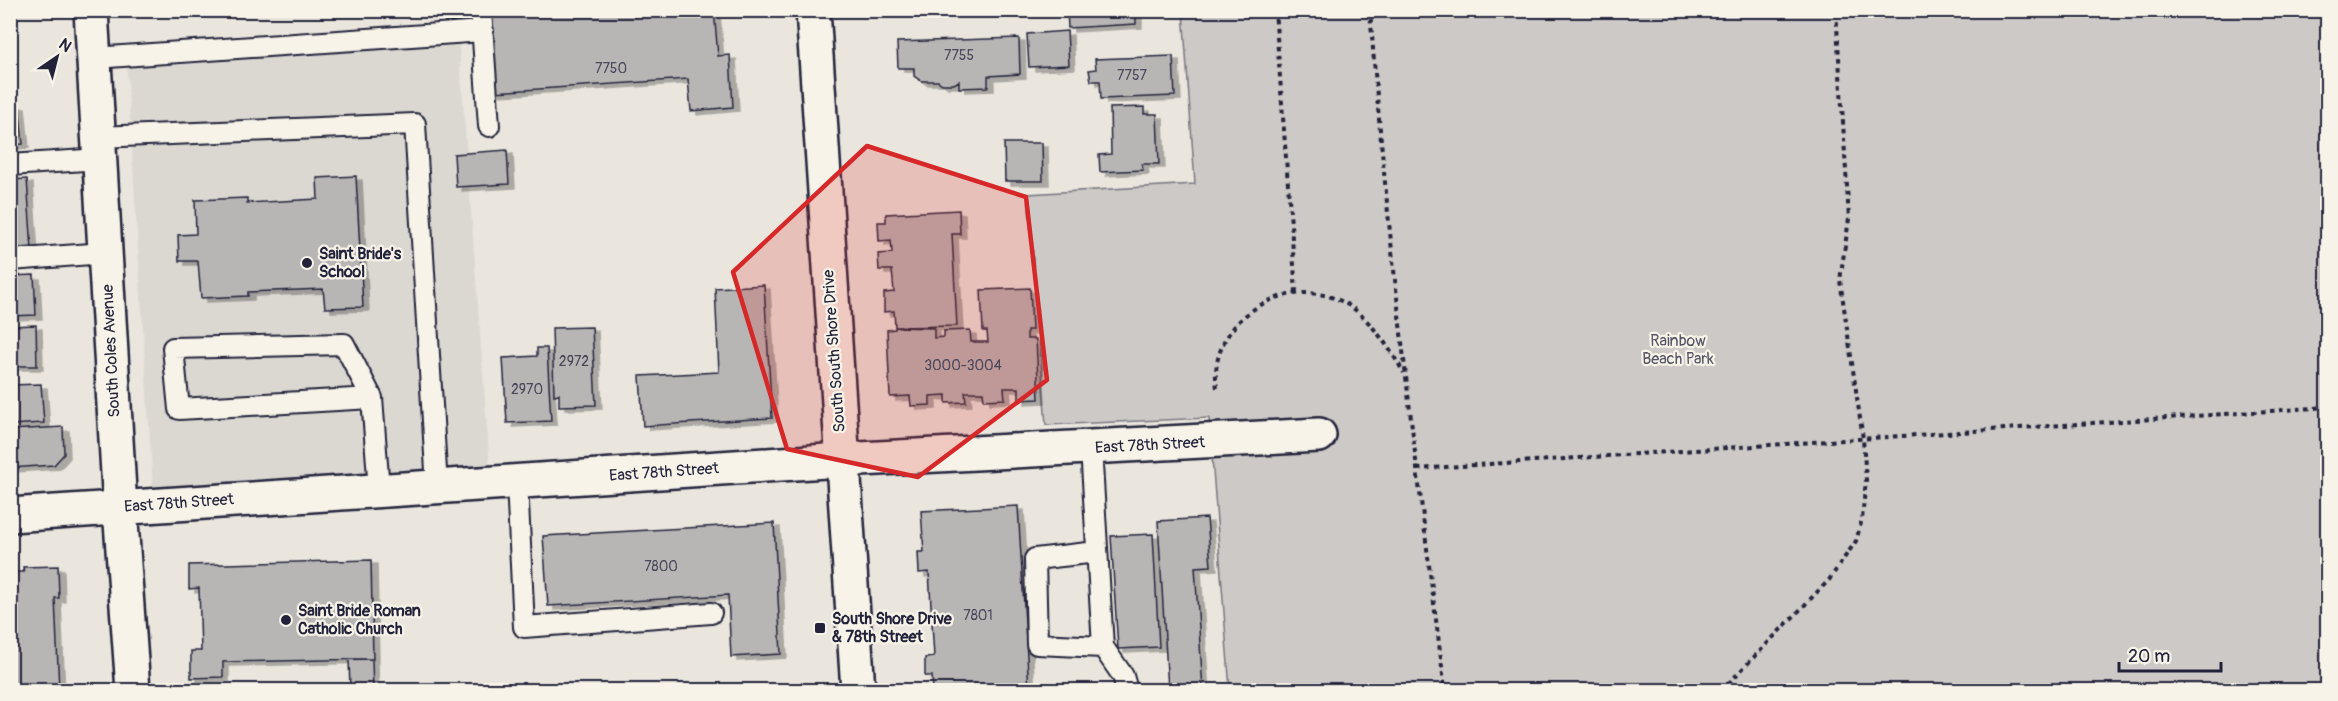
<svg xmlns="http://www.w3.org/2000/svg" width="2338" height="701" viewBox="0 0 2338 701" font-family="Pangolin,sans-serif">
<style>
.built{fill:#dbd8d2}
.green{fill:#cdc9c6;stroke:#787680;stroke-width:1.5}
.building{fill:#b8b6b5;stroke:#22223b;stroke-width:1.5;filter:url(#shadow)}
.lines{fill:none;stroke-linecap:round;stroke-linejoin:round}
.lane-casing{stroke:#22223b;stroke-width:24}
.street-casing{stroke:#22223b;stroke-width:38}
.primary-casing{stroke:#22223b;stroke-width:38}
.path{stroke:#22223b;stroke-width:4;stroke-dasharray:4.5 4.5;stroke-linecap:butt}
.lane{stroke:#f7f3e8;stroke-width:20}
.street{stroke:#f7f3e8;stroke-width:33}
.primary{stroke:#f7f3e8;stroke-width:33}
.marked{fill:#d62828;fill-opacity:0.2;stroke:#d62828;stroke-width:4.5;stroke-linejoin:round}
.poi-dot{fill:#22223b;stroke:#f7f3e8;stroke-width:2}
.labels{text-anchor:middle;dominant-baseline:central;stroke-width:4.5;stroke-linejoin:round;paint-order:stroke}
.number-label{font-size:14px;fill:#48475a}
.poi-label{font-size:16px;font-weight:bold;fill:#22223b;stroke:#f7f3e8;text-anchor:start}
.park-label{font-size:16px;fill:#555465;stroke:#f7f3e8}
.street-label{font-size:16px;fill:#22223b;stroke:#f7f3e8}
</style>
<defs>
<filter id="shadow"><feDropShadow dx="6" dy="4" stdDeviation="0" flood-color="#0004"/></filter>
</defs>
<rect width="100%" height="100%" fill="#eae6de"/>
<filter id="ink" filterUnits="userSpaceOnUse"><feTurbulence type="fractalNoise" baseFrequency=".0167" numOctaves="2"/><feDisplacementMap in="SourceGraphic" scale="12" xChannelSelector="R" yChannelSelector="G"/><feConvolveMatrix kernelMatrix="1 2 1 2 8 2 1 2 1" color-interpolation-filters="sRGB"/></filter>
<g filter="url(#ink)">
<!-- built -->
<path class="built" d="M458,33l32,436 -337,20 -27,-433z"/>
<!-- green -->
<path class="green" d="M1183,11h1144v679h-1097l-21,-272 -163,7 -18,-231 167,-10z"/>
<!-- building -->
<path class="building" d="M527,10h187l4,46 12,-1 3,52 -42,4 -3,-32 -194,13 -6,-79z
M1067,10h69v14l-68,4z
M1067,31l2,34 -40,2 -2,-33z
M1019,38l1,36 -32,2v11l-29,1v-7l-5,3h-12l-4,-3h-17l-7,-5v-8h-16l-1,-26z
M1173,56l2,40 -74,3 -1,-18h-9l-2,-11 7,-1 -1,-10z
M19,104l4,40 -13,1v-40z
M1144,107v7h13l2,50h-17l1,6 -43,2 -1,-17 12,-1 -1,-46z
M1004,143h38l1,38h-38z
M507,150l2,34 -53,3 -2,-33z
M356,176l7,131 -38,1 -2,-19 -75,3v4l-47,2 -3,-37h-19l-1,-26 18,-1 -1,-34 52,-2v5l71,-4 -1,-21z
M27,179l5,71 -22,1v-71z
M959,210l1,24h-8l5,92 -62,1 -1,-16 -10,1v-19l10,-1 -2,-22h-13l-1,-16 14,-1 -1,-13 -12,1 -1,-19h8v-8z
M34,275l2,40 -26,1v-40z
M764,285l8,133 -129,8 -3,-50 79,-4 -4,-84z
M1030,288l2,42h-5v9h9l3,60 -20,1v-12h-15l1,11 -21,1 -1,-8h-18l1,10 -20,1v-8l-16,1v9l-19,1 -1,-10 -20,1 -3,-67 8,-1v-2l39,1v10l10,-1v-6l26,-1 1,12h17l-1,-11h-4l-2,-41z
M36,325l1,41h-27v-40z
M592,327l4,78 -37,1v-12l-5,1 -2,-67z
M537,348h10l4,73 -44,2 -4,-65 34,-2z
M41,384l3,39 -34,2v-40z
M63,427l1,27 -10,11 -44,3v-38z
M1018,506l11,184h-96l-1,-14h-7v-18l9,-1 -5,-85 -10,1 -1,-21h6l-3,-41z
M1207,518l4,48 -16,1 8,123h-35l-10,-169z
M774,523l7,131 -50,3 -3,-62 -180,11 -5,-70z
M1153,534l6,113 -41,2 -7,-113z
M371,560l2,99 -150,3v15l-32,1v-27h10l-2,-63 -10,1v-24z
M58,566l1,32h-4l4,92h-49v-118h14l-1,-5z
M349,659h23l1,31h-23z"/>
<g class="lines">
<defs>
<path id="lane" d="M481,10l8,116
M94,58l389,-27
M98,137l317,-13 22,363
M10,165l90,-6
M10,260l95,-7
M372,398l-28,-54 -171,4 6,61 193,-11 7,92
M1091,448l12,199 -66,-3 -2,-85 62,-7
M517,482l7,145 187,-14
M1103,647l20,29 4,14"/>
<path id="street" d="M91,10l29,498 13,182
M10,515l831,-55 478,-25"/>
<path id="primary" d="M813,10l45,680"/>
</defs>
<!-- lane casing -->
<use href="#lane" class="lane-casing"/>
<!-- street casing -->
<use href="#street" class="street-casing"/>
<!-- primary casing -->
<use href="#primary" class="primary-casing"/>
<!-- path -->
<path class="path" d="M1275,10l21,282
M1370,10c17,228 46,454 75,680
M1217,388c-11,-65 66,-115 124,-87 26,12 49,48 63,72
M1417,469l911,-62
M1722,690l107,-110 27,-39 6,-22 4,-39 -3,-41 -23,-159 9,-61 -13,-209"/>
<!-- lane -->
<use href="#lane" class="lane"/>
<!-- street -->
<use href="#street" class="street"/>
<!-- primary -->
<use href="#primary" class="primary"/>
</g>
</g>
<!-- marked area -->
<path class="marked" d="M867,146l159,51 21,183 -129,97 -131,-28 -54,-177z"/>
<!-- markers -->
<g class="poi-dot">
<circle cx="307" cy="263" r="6"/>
<circle cx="286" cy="620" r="6"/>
<rect x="814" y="622" width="12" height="12" rx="3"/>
</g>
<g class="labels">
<!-- number labels -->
<g class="number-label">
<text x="959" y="55">7755</text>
<text x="611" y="68">7750</text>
<text x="1132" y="75">7757</text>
<text x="574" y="361">2972</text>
<text x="963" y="365">3000-3004</text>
<text x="527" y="389">2970</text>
<text x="661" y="566">7800</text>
<text x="978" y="615">7801</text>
</g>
<!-- poi labels -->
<g class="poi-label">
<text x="319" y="254">Saint Bride's<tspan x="319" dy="18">School</tspan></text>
<text x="298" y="611">Saint Bride Roman<tspan x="298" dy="18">Catholic Church</tspan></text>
<text x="832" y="619">South Shore Drive<tspan x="832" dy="18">&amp; 78th Street</tspan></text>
</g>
<!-- park labels -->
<g class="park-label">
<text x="1678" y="341">Rainbow<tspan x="1678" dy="18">Beach Park</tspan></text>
</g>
<!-- street labels -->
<g class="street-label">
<text transform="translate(111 351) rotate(-93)">South Coles Avenue</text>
<text transform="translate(834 351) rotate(-94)">South South Shore Drive</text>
<text transform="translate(1150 445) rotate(-3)">East 78th Street</text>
<text transform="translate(664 472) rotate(-4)">East 78th Street</text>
<text transform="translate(179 503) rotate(-4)">East 78th Street</text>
</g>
</g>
<!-- margin -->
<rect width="2338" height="701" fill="none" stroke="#f7f3e8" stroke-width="36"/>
<rect x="18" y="18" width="2302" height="665" fill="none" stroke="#22223b" stroke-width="2" filter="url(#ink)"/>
<!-- north arrow -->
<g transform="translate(57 57) rotate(35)" stroke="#f7f3e8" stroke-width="4.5" paint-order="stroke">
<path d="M0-4.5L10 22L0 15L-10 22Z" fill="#22223b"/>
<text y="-9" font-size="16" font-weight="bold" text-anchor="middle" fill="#22223b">N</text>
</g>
<!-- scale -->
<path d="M2119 662v9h102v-9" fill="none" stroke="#22223b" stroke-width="3"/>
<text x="2128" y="662" font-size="18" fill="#22223b" stroke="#f7f3e8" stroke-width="4.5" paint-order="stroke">20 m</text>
</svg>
